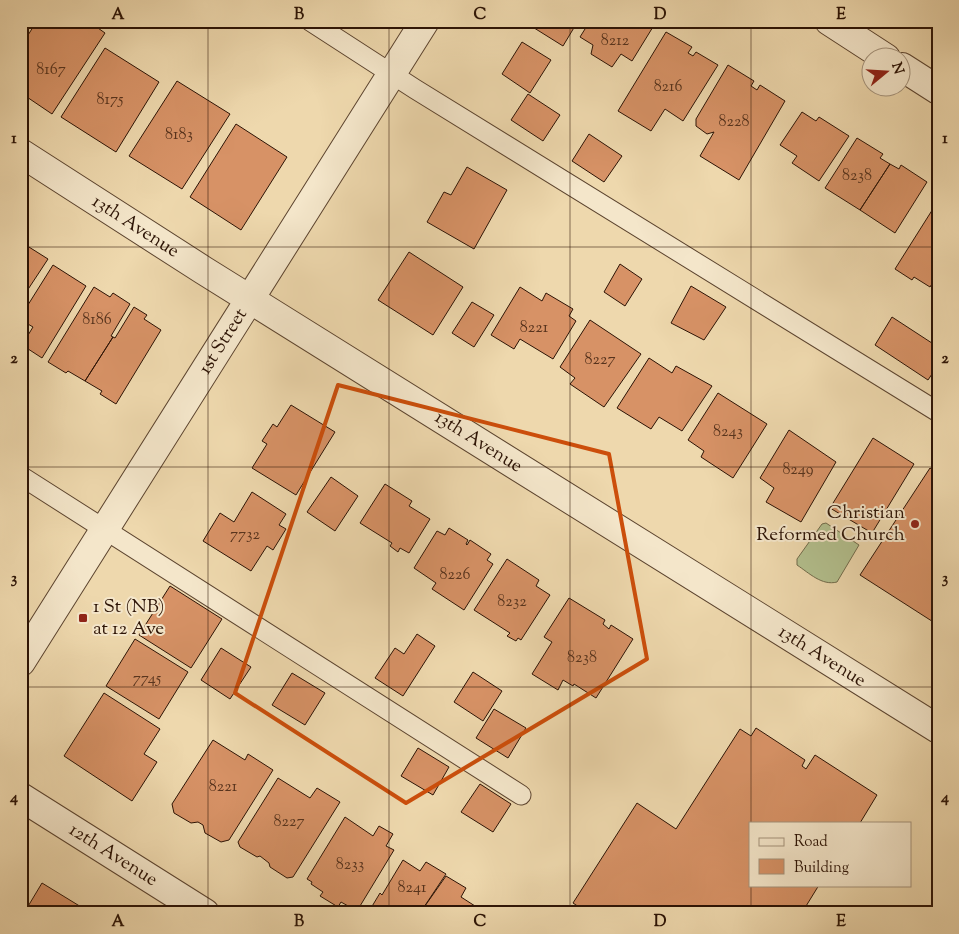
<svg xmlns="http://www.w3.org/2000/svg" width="959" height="934" viewBox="0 0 959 934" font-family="'Sorts Mill Goudy',serif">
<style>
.green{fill:#b3c08e;stroke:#706a4a}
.building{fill:#d79266;stroke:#2c1305}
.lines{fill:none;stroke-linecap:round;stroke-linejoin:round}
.lane-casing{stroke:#5c442f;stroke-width:21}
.street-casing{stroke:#5c442f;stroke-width:30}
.lane{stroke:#f4e6ca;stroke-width:19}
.street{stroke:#f4e6ca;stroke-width:28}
.marked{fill:none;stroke:#cc4e0b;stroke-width:4;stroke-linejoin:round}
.grid{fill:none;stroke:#2c1305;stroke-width:1;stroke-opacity:0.55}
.poi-dot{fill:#8f2418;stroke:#f4e6ca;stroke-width:2}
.labels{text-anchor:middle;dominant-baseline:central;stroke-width:4;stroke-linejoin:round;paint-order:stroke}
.number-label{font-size:16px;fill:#57331d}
.street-label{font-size:19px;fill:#2c1305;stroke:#f4e6ca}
.poi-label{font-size:19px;fill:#2c1305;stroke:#f4e6ca;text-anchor:end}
.neatline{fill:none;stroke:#2c1305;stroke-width:2}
.grid-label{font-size:16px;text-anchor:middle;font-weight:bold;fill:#2c1305}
</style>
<rect width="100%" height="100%" fill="#eed8ad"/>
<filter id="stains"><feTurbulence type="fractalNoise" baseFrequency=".004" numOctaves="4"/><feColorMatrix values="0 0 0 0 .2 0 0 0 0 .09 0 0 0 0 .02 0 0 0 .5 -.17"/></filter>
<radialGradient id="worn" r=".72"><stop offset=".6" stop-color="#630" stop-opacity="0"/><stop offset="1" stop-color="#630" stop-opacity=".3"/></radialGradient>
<!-- green -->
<path class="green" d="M826,523l33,22 -22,37c-15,4 -28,-9 -40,-17v-6l25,-35z"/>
<!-- building -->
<path class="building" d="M37,21h27l9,6 4,-6h11l17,12 -53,81 -31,-21v-47z
M523,21h55l-15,25z
M590,21h64l2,1 -24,39 -11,-7 -9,13 -21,-13 2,-9 -13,-8z
M666,32l26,15 -4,6 5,3 3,-4 22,13 -35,56 -18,-12 -14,22 -33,-20z
M522,42l29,18 -21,33 -28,-19z
M105,48l54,34 -43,70 -55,-35z
M728,65l26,16 -3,5 6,4 3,-5 25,16 -46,79 -39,-24 14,-24 -7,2 -11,-8v-7z
M177,81l53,33 -48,75 -53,-33z
M528,94l32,21 -17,26 -32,-21z
M802,112l14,9 3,-4 30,19 -30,45 -27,-18 5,-7 -17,-11z
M236,124l51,33 -46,73 -51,-33z
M589,134l33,22 -18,26 -32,-21z
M857,138l26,16 -3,4 10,6 -30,46 -35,-22z
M890,164l9,5 2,-4 26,17 -32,51 -35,-23z
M467,167l40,23 -33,59 -47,-27 17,-30 7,3z
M936,204l2,1v69l-8,13 -16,-10 -2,3 -17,-11z
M21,242l27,17 -27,41z
M409,252l54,35 -30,48 -55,-35z
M620,264l22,15 -17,27 -21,-14z
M53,265l33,21 -44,72 -20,-13 11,-18 -12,-7v-4z
M691,286l35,21 -22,33 -33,-17z
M94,287l16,10 3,-4 17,11 -19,32 2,1 -28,44 -17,-10 -2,2 -18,-11z
M520,287l22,14 4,-8 27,16 -4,7 7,5 -23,38 -33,-20 -6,10 -23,-14z
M472,302l22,13 -20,32 -22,-14z
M134,307l13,8 -3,4 17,11 -45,74 -16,-10 2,-3 -17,-10 28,-44 2,1z
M892,317l46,30v18l-10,15 -53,-35z
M590,320l51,34 -37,53 -34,-23 5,-6 -15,-11z
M649,358l23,15 4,-7 36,20 -30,45 -23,-14 -8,12 -34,-21z
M718,393l49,31 -34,54 -32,-21 3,-6 -16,-11z
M291,405l44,27 -39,63 -44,-27 15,-24 -5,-3 11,-17 4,3z
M789,430l47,32 -35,60 -35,-20 8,-14 -14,-10z
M873,438l41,26 -42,69 -42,-25z
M930,468l8,5v152l-78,-50z
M331,477l27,19 -23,35 -28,-19z
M385,484l27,17 -3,5 21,13 -21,34 -9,-5 -2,4 -8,-6 2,-3 -32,-20z
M252,492l34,22 -7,11 7,4 -13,21 -6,-4 -16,25 -48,-30 17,-28 14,9z
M449,528l19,12 -2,4 1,1 3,-5 21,14 -4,6 6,4 -29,46 -32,-21 4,-6 -22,-15 23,-37 8,4z
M507,559l32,21 -3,6 14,9 -29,45 -3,-2 -2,3 -9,-5 3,-3 -36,-23z
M170,586l52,33 -31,49 -52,-33z
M569,598l36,22 -2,4 6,5 2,-4 22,14 -37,59 -22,-14 -1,2 -10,-6 -5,10 -26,-16 20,-32 -8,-5z
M417,634l18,12 -32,50 -28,-18 20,-30 9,6z
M135,639l53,33 -29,47 -53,-33z
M221,648l30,19 -21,32 -29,-19z
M473,672l29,19 -19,30 -29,-19z
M292,673l33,20 -20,32 -33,-20z
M104,693l56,36 -16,25 13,8 -25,39 -68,-45z
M494,709l32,19 -18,30 -32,-20z
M756,728l49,32 -3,6 4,3 9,-14 62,40 -17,28h-110v62h69l-16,26 2,2h-217l-15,-10 64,-100 39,26 64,-100 11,7z
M213,740l32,20 3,-6 25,16 -44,70 -8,2 -16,-9 -2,-8 -5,-3 -7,1 -17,-10 -2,-9z
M418,748l31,19 -16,28 -32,-19z
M278,778l32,20 7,-10 23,14 -47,75 -6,1 -17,-11 -1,-4 -9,-7 -3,1 -17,-10 -2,-5z
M480,784l31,20 -18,28 -32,-20z
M345,817l28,19 6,-10 14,8 -7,12 8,4 -37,61 -16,-9 -3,5 -18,-11 3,-4 -12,-8 1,-2 -5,-3z
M403,860l17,11 6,-9 20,12 -26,39h-52l12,-20 2,2z
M446,876l20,12 -5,9 14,9 -4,7h-51z
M42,883l49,30h-67z"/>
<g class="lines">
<defs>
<path id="lane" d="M310,21l105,68 523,323
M21,476l500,319"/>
<g id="street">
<path d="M829,21l57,37"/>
<path d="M902,67l36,23"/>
<path id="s1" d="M21,153l182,117 735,459"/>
<path id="s2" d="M21,662l404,-641"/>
<path id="s3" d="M21,797l184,116"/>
</g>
</defs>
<!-- lane casing -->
<use href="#lane" class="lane-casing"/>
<!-- street casing -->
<use href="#street" class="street-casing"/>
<!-- lane -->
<use href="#lane" class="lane"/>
<!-- street -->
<use href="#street" class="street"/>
</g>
<!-- marked area -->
<path class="marked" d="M338,385l271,69 38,205 -241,144 -171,-110z"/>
<!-- grid -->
<path class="grid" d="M208,21v892M389,21v892M570,21v892M751,21v802M21,247h917M21,467h917M21,687h917M751,885v28"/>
<!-- markers -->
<g class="poi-dot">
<circle cx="915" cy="524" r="5"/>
<rect x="78" y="613" width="10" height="10" rx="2.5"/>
</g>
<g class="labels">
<!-- number labels -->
<g class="number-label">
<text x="615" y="41">8212</text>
<text x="51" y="70">8167</text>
<text x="668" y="87">8216</text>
<text x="110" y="100">8175</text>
<text x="734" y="122">8228</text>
<text x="179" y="135">8183</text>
<text x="857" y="176">8238</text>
<text x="97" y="320">8186</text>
<text x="534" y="328">8221</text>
<text x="600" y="360">8227</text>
<text x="728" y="432">8243</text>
<text x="798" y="470">8249</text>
<text x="245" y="535">7732</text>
<text x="455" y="575">8226</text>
<text x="512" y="602">8232</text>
<text x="582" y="658">8238</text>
<text x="147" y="679">7745</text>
<text x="223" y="787">8221</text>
<text x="289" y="822">8227</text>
<text x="350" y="865">8233</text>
<text x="412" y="888">8241</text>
</g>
<!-- street labels -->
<g class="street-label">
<text stroke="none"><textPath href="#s1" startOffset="136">13th Avenue</textPath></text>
<text stroke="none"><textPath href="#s2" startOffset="379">1st Street</textPath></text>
<text stroke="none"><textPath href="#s1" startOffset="541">13th Avenue</textPath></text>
<text stroke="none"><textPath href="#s1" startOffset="946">13th Avenue</textPath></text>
<text stroke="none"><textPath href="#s3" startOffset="109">12th Avenue</textPath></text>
</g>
<!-- poi labels -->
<g class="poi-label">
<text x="905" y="513">Christian<tspan x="905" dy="22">Reformed Church</tspan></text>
<text x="93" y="607" text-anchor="start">1 St (NB)<tspan x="93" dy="22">at 12 Ave</tspan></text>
</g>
</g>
<!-- margin -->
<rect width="959" height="934" fill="none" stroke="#eed8ad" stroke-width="55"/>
<!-- legend -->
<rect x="749" y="822" width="162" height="65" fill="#f4e6ca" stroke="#a4927b"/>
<rect x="759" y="838" width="25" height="8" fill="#f4e6ca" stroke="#a4927b"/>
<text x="794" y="846" font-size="15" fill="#2c1305">Road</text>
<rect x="759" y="859" width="25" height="15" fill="#d79266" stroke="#a4927b"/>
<text x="794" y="872" font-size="15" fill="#2c1305">Building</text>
<!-- north arrow -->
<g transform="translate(886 72) rotate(72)"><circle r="24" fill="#f4e6ca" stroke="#a4927b"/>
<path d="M0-4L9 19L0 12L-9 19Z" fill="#8f2418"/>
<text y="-8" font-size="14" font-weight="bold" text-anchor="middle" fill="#2c1305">N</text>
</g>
<rect x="28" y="28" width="904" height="878" class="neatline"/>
<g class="grid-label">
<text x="118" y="19">A</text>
<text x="299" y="19">B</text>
<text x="480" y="19">C</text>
<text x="660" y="19">D</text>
<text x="841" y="19">E</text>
<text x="14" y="143">1</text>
<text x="945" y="143">1</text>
<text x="14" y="363">2</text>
<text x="945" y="363">2</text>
<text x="14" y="583">3</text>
<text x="945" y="583">3</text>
<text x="14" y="802">4</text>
<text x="945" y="802">4</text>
<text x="118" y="926">A</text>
<text x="299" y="926">B</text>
<text x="480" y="926">C</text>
<text x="660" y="926">D</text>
<text x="841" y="926">E</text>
</g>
<rect width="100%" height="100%" filter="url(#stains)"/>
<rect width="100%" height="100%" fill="url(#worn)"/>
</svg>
